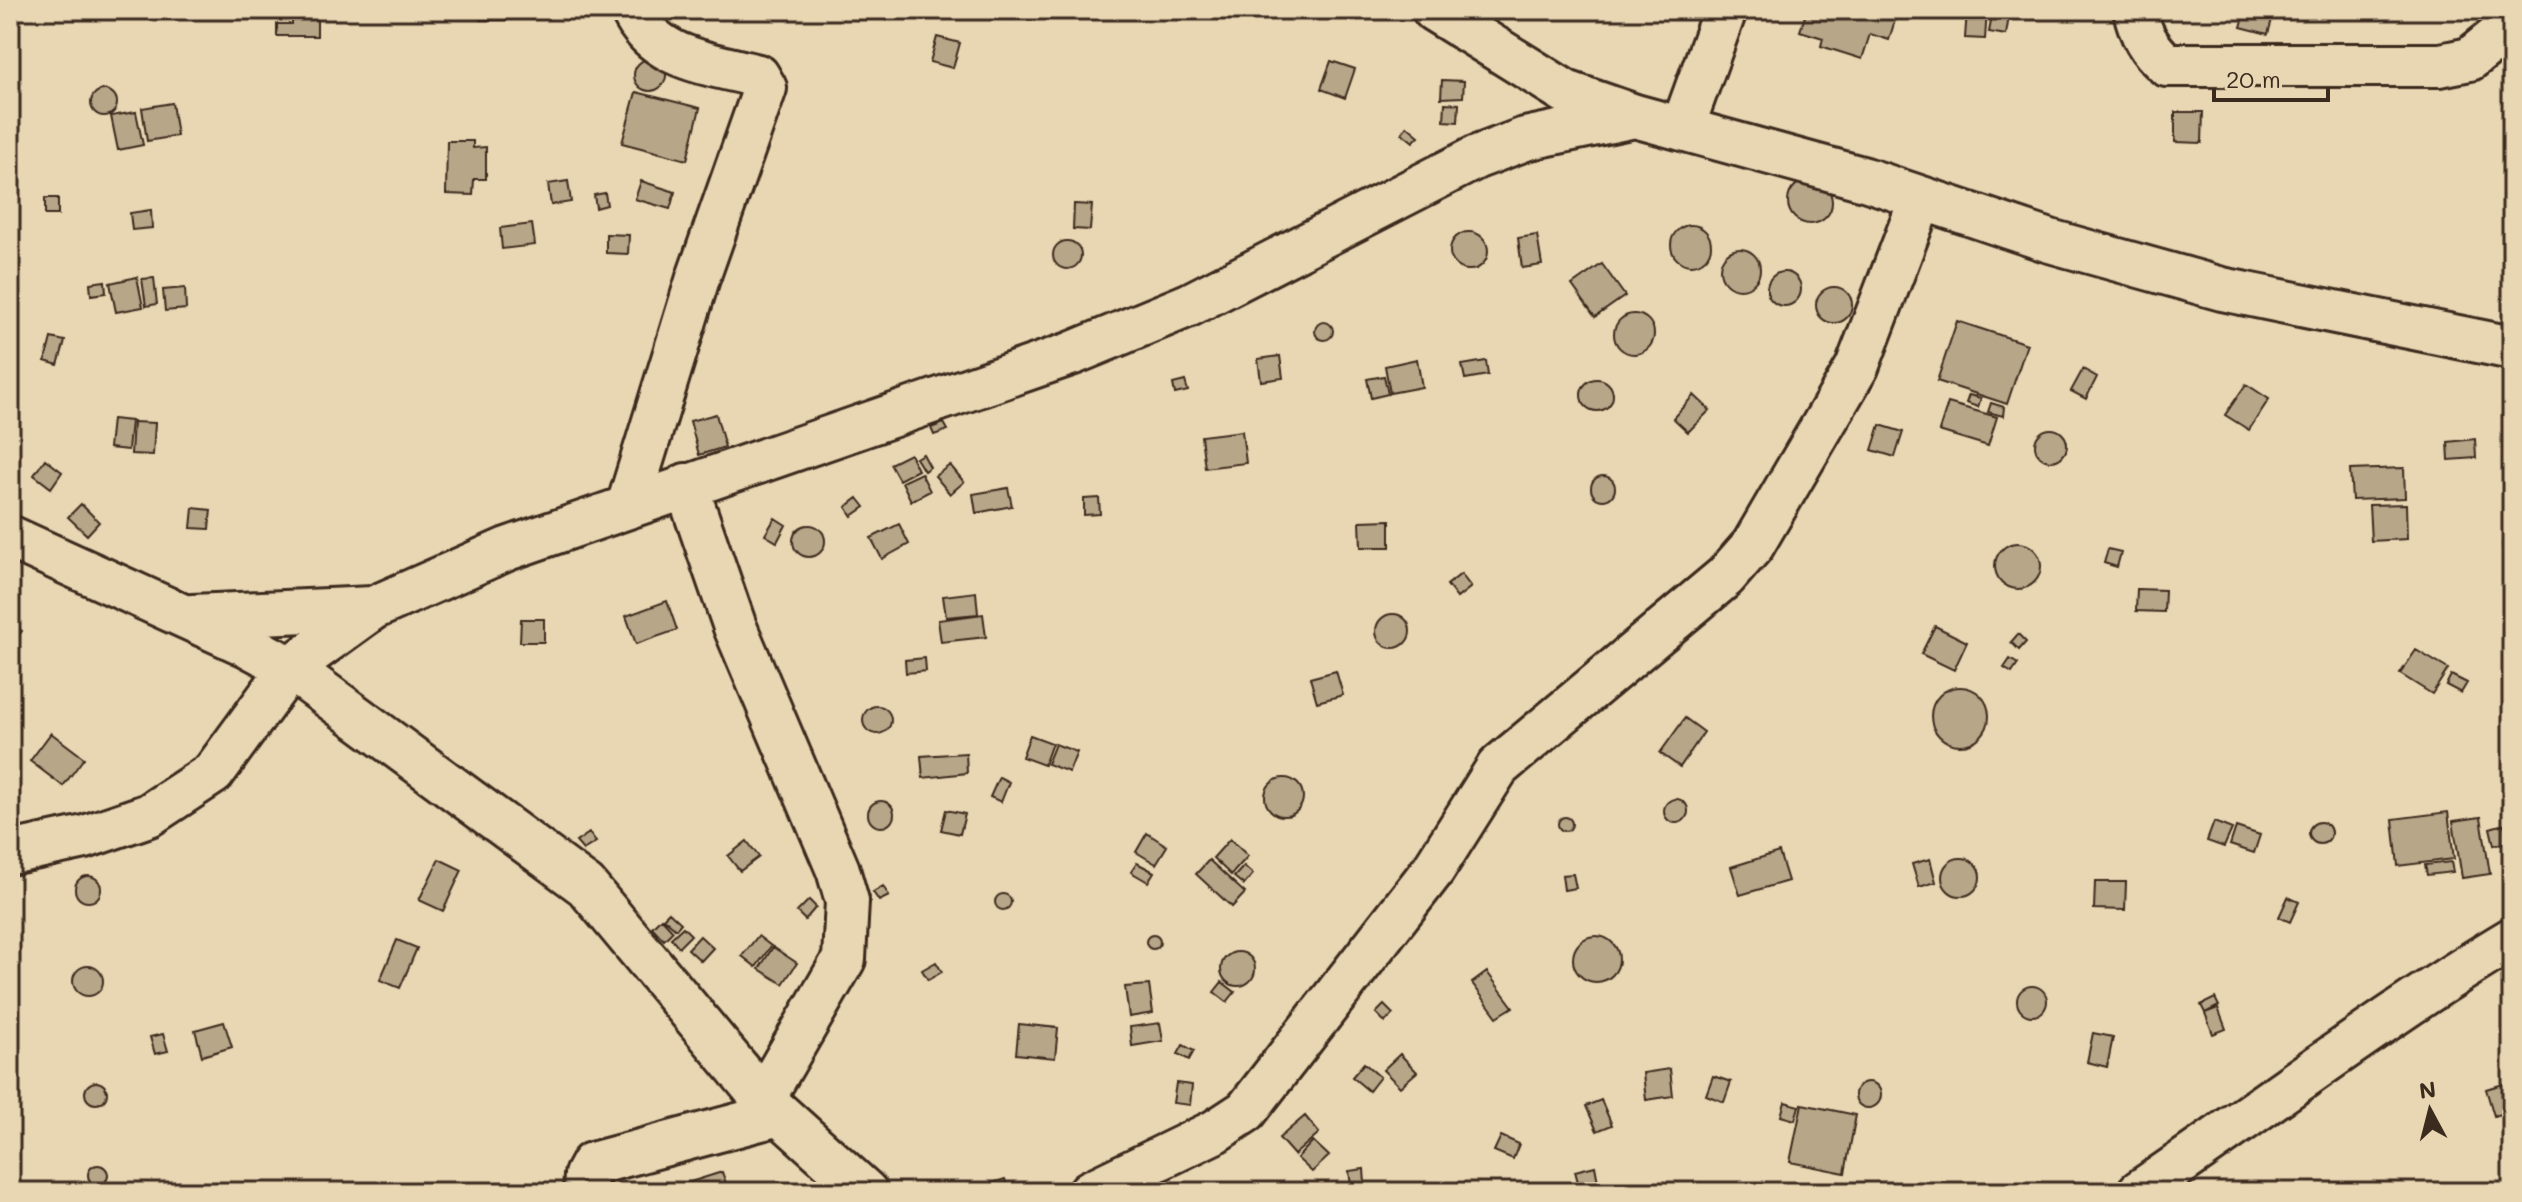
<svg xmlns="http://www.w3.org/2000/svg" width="2522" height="1202" viewBox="0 0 2522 1202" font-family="Mali,sans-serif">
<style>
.building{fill:#b8a689;stroke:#3b2a1e;stroke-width:2}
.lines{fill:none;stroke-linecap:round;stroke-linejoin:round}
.minor-casing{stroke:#3b2a1e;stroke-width:48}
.minor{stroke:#e9d6b3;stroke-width:42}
</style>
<rect width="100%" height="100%" fill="#e9d6b3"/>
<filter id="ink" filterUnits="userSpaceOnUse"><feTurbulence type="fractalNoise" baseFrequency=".0125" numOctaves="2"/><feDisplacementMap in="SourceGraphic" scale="16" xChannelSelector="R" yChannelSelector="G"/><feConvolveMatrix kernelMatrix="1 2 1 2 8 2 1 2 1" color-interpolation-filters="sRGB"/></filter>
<g filter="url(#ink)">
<!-- building -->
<path class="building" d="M480,10h26v10h-26z
M1807,10h91l-9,30 -19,-6 -8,25 -41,-13 2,-8 -23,-7z
M1967,10h20l-2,29 -20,-1z
M1993,10h17l-4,25 -17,-3z
M2246,10l28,2 -6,22 -27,-7z
M292,14h25v22h-40v-12h15z
M937,37l23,6 -7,25 -23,-6z
M634 75a16 16 0 1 1 32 0a16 16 0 1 1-32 0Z
M1331,61l24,8 -10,29 -24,-9z
M1442,80l22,1 -1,16 -22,1z
M91 103a13 13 0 1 1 26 0a13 13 0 1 1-26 0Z
M636,92l64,16 -13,52 -65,-17z
M172,103l5,33 -30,5 -5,-33z
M1445,103l14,1 -1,18 -14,-1z
M136,112l7,33 -25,5 -7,-34z
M2175,112h28l-1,31 -27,-1z
M1407,126l12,10 -6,6 -11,-9z
M447,141h26v7l13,-1v32h-12l-1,16 -27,-1z
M1788 202a22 22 0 1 1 44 0a22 22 0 1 1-44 0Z
M568,181l3,21 -20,3 -3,-21z
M641,181l34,11 -5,17 -35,-10z
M605,193l2,12 -11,3 -2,-13z
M45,198h13v17h-13z
M1074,204l18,1 -2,25 -17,-1z
M151,210l1,18 -20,2 -2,-17z
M532,224l3,21 -33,4 -2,-21z
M1671 245a20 20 0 1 1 40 0a20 20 0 1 1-40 0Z
M1450 251a19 19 0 1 1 38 0a19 19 0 1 1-38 0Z
M606,234l23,1 -1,19 -22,-1z
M1537,235l5,30 -20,3 -4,-30z
M1053 255a14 14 0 1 1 28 0a14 14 0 1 1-28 0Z
M1720 269a20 20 0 1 1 40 0a20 20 0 1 1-40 0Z
M1602,264l23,32 -30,21 -23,-32z
M1767 289a17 17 0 1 1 34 0a17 17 0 1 1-34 0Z
M137,277l6,30 -27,5 -6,-29z
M154,278l3,26 -11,2 -4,-27z
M105,281l1,12 -15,2 -1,-12z
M1816 305a18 18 0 1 1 36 0a18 18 0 1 1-36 0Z
M185,288l1,21 -21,2 -2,-21z
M1614 334a20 20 0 1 1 40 0a20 20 0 1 1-40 0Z
M1957,321l70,23 -20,60 -70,-23z
M1315 331a9 9 0 1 1 18 0a9 9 0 1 1-18 0Z
M51,338l14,3 -7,24 -13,-4z
M1280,356l3,22 -22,3 -3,-22z
M1417,359l5,28 -32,6 -5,-27z
M1486,361l2,14 -23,4 -3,-14z
M2083,369l14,8 -11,22 -15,-8z
M1384,376l4,18 -17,4 -4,-19z
M1581 395a16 16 0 1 1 32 0a16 16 0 1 1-32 0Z
M1185,381l3,10 -13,3 -2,-10z
M2246,384l23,15 -20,31 -24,-15z
M1694,395l16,15 -22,22 -15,-14z
M1969,395l12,3 -3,9 -12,-4z
M1948,403l49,14 -9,29 -49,-15z
M1991,403l13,4 -1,9 -15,-4z
M716,414l9,33 -26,8 -9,-34z
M112,419l19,2 -3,29 -19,-2z
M133,422l22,1 -2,32 -22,-1z
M944,423l4,7 -14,5 -3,-7z
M1880,425l23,7 -8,25 -23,-7z
M2035 445a16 16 0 1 1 32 0a16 16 0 1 1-32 0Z
M1242,431l4,32 -41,5 -4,-32z
M2475,439l1,19 -27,2 -1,-18z
M910,454l8,16 -19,10 -9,-16z
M923,454l7,13 -6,4 -8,-13z
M45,459l17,13 -11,16 -17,-13z
M950,465l14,17 -14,12 -15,-18z
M2404,468l1,30 -53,2 -2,-30z
M921,473l9,18 -19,10 -9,-19z
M1591 488a12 12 0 1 1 24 0a12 12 0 1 1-24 0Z
M1008,488l4,18 -36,7 -3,-19z
M858,498l7,9 -13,9 -6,-9z
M1099,498l1,16 -16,1v-16z
M81,504l18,18 -12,13 -19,-18z
M2406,504l1,35 -36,2 -2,-36z
M193,508l18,2 -2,19 -18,-1z
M775,518l11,7 -9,17 -12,-7z
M1390,520v27h-29l-1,-26z
M899,524l10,20 -27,15 -11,-21z
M793 541a16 16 0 1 1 32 0a16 16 0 1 1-32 0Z
M2512,542v32l-6,1 -4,-32z
M1995 566a23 23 0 1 1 46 0a23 23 0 1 1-46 0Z
M2108,549l13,3 -4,15 -13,-4z
M1461,574l10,13 -14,11 -10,-13z
M2137,589l28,1 -1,22 -28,-1z
M976,592l2,22 -32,3 -3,-21z
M667,601l10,29 -41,14 -10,-28z
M983,614l3,23 -45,5 -3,-22z
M1376 631a17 17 0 1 1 34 0a17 17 0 1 1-34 0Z
M521,619h23v23h-24z
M10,623l12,8 -6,8 -6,-4z
M1935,626l32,16 -13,28 -33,-16z
M2018,634l8,8 -7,8 -8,-8z
M2416,650l32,19 -16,25 -32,-20z
M925,658l1,13 -20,2 -1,-13z
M2010,659l8,5 -6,9 -8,-5z
M1336,671l7,24 -26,7 -7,-24z
M2451,675l16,8 -6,10 -15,-8z
M1931 716a29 29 0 1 1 58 0a29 29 0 1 1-58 0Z
M863 720a14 14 0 1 1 28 0a14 14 0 1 1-28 0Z
M1685,718l19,14 -24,35 -20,-14z
M51,733l33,25 -21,28 -33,-25z
M1030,735l22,8 -8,22 -22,-8z
M1055,744l22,8 -8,20 -22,-8z
M966,753l1,20 -44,5 -2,-22z
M999,777l10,5 -8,20 -11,-5z
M1265 797a19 19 0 1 1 38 0a19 19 0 1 1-38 0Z
M1664 811a12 12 0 1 1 24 0a12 12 0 1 1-24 0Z
M868 814a13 13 0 1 1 26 0a13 13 0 1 1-26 0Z
M946,810l19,4 -5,20 -19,-4z
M2448,812l6,47 -56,7 -5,-47z
M1558 824a7 7 0 1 1 14 0a7 7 0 1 1-14 0Z
M2481,817l9,57 -28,4 -9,-57z
M2214,822l18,7 -8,18 -17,-6z
M2309 833a11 11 0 1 1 22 0a11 11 0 1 1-22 0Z
M2504,824l5,18 -15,3 -4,-17z
M2236,827l24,8 -6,18 -24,-8z
M589,833l7,9 -13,8 -7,-8z
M1147,833l20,13 -11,18 -20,-12z
M1230,839l18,17 -17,19 -18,-17z
M747,841l12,16 -19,14 -12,-15z
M1779,852l9,29 -48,14 -9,-28z
M1942 877a19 19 0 1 1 38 0a19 19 0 1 1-38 0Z
M439,859l23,11 -19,41 -24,-11z
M1930,859l6,23 -17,5 -7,-23z
M1209,860l36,33 -13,14 -36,-33z
M2451,862l2,10 -26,3 -2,-10z
M1137,863l17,9 -6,10 -17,-10z
M1244,866l9,8 -9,11 -10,-8z
M1573,874l3,14 -12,2 -2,-15z
M75 889a13 13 0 1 1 26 0a13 13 0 1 1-26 0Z
M2095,882h31l-1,28 -31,-1z
M883,886l6,10 -10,5 -6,-9z
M995 902a8 8 0 1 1 16 0a8 8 0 1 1-16 0Z
M2288,897l11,5 -9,20 -11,-5z
M809,900l7,7 -11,13 -8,-8z
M669,912l12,11 -5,6 -13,-11z
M661,918l12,13 -9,9 -12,-13z
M683,927l8,8 -12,12 -8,-9z
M1146 942a7 7 0 1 1 14 0a7 7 0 1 1-14 0Z
M700,936l13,12 -12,13 -13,-12z
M758,936l13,10 -15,21 -14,-11z
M1573 959a23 23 0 1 1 46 0a23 23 0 1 1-46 0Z
M397,940l20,8 -17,40 -20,-8z
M773,947l24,16 -14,21 -24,-15z
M1221 969a17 17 0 1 1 34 0a17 17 0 1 1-34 0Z
M936,962l6,10 -14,8 -6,-10z
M73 981a15 15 0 1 1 30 0a15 15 0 1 1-30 0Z
M1487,972l26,35 -16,10 -25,-34z
M1222,982l13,10 -8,10 -13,-10z
M1149,985l4,28 -24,4 -4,-30z
M2017 1001a15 15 0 1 1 30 0a15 15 0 1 1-30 0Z
M2215,998l4,8 -14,7 -4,-8z
M1384,1005l9,9 -8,8 -9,-9z
M2218,1008l8,21 -13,5 -8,-21z
M224,1022l8,25 -30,9 -7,-26z
M1160,1023l3,18 -31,5 -2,-19z
M1019,1024l39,4 -3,30 -39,-4z
M2093,1033l20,4 -6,30 -20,-5z
M163,1034l5,17 -13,3 -5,-17z
M1183,1045l11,6 -5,9 -11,-6z
M1400,1054l17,18 -17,15 -17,-17z
M1364,1063l16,14 -11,14 -17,-14z
M1670,1069l3,27 -27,4 -3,-27z
M1713,1076l18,6 -7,20 -18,-7z
M85 1093a11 11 0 1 1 22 0a11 11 0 1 1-22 0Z
M1855 1095a13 13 0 1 1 26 0a13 13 0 1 1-26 0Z
M1176,1083l16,2 -2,20 -17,-2z
M2507,1083l5,28 -18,5 -8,-27z
M1601,1100l11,25 -15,6 -11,-25z
M1785,1102l14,4 -4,14 -14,-4z
M1802,1104l54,11 -11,58 -55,-11z
M1305,1116l14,17 -25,22 -15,-17z
M1501,1136l18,8 -6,15 -19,-8z
M1313,1141l16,15 -17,16 -15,-14z
M88 1175a10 10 0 1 1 20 0a10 10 0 1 1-20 0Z
M1595,1166l3,16 -19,4 -4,-15z
M1364,1169l1,15 -14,2 -2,-15z
M722,1172l5,14 -17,6h-27l-2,-7z
M1005,1179l4,13h-38l-1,-2z"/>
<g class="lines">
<defs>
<path id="minor" d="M1434,10l132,82 69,24 230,63 185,62 172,48 290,59
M2135,10c5,24 14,39 32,55h273l30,-6 42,-34
M1682,129l43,-119
M686,485l49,142 103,243 9,31 -3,58 -81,140
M628,506l70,-228 67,-190 -7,-12c-48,-13 -104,-16 -126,-66
M10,537l239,109 41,22 296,218 177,213 103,93
M192,616l181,-8
M10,853l75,-16 64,-22 64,-42 77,-105 83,-60 134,-59 566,-196 116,-48 288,-148 48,-18 110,-23
M585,1192l1,-17 6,-11 187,-50
M1090,1192l124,-60 32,-21 187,-241 65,-103 227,-190 28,-32 104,-178 64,-168
M2139,1192c124,-84 244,-176 373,-253"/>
</defs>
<!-- minor casing -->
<use href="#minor" class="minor-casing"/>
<!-- minor -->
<use href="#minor" class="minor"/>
</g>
</g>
<!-- margin -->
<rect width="2522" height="1202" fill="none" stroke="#e9d6b3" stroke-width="40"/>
<rect x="20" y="20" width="2482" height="1162" fill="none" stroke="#3b2a1e" stroke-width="3" filter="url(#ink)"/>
<!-- north arrow -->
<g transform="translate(2430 1110) rotate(353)" stroke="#e9d6b3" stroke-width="6" paint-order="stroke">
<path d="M0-6L14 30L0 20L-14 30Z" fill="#3b2a1e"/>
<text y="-12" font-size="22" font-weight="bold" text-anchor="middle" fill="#3b2a1e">N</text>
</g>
<!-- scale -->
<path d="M2214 88v12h114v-12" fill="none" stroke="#3b2a1e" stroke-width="4"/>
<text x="2226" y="88" font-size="24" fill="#3b2a1e" stroke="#e9d6b3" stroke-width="6" paint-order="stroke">20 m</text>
</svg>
